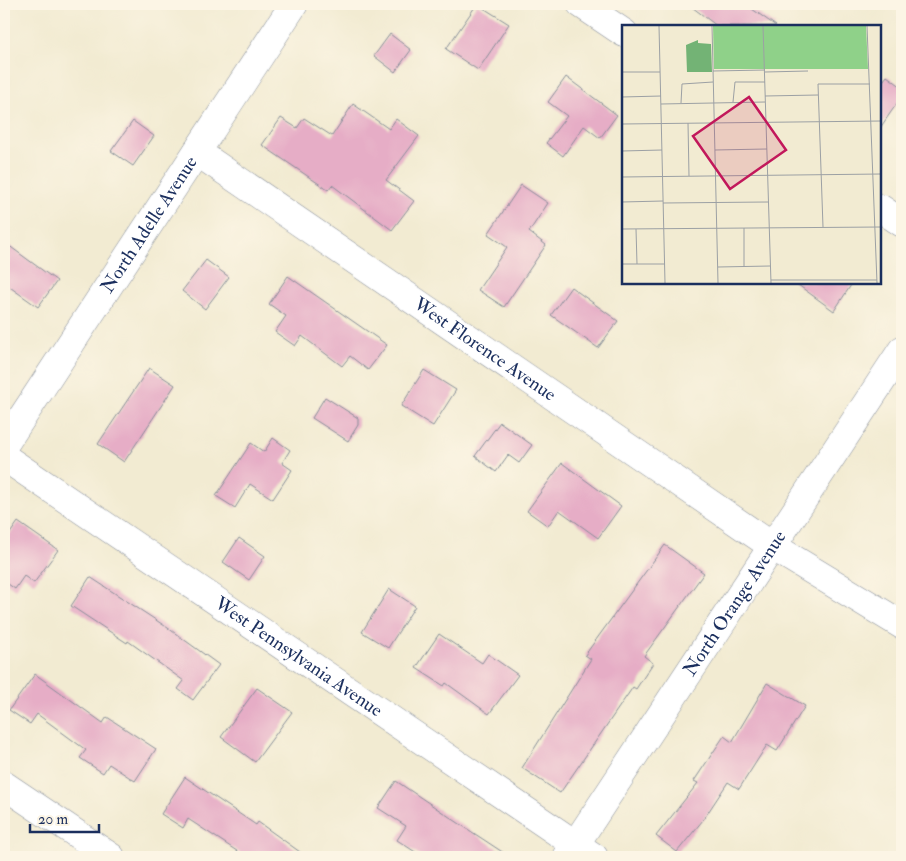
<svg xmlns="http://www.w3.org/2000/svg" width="906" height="861" viewBox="0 0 906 861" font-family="'IM FELL Double Pica',serif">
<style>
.building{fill:#e6adc6}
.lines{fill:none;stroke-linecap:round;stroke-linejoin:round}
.minor-casing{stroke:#868d98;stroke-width:29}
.minor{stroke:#fff;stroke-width:28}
.labels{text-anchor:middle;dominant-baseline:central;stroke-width:4;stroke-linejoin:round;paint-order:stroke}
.street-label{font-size:19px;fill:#1b2f5e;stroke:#fcf5e5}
.inset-road{fill:none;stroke:#9ca0a4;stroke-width:1}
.view{fill:#c2185b;fill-opacity:0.15;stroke:#c2185b;stroke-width:2.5}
.inset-edge{fill:none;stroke:#1b2f5e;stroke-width:2.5}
</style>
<rect width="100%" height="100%" fill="#fcf5e5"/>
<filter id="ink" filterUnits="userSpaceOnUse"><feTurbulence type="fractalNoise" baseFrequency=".02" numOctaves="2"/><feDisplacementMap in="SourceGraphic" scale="10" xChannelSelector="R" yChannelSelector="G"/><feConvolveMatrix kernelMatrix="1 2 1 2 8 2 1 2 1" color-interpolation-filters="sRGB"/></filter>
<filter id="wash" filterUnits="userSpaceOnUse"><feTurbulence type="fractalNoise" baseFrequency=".0096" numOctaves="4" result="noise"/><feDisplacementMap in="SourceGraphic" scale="20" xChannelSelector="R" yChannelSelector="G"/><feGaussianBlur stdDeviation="1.12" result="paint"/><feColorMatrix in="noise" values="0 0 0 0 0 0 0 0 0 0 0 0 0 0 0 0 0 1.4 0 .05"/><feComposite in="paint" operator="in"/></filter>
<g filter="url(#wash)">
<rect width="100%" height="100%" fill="#f2ebd2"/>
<g id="blocks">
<!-- building -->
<path class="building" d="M477,4l32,20 -31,46 -32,-21z
M688,4h57l31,22h-59z
M390,34l21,16 -16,22 -21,-16z
M887,76l15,11v9l-22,32v-43z
M566,77l51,38 -17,23 -16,-12 -21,30 -17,-13 21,-27 -19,-14z
M353,104l36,25 7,-10 23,17 -33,44 28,21 -22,29 -60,-45 -4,5 -66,-45 19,-27 16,10 7,-10 28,18z
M133,121l21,15 -21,30 -22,-15z
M521,185l27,18 -19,29 17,13 -42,62 -26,-17 29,-43 -19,-13z
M4,242l53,39 -19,26 -34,-24z
M206,260l23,17 -24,32 -23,-18z
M288,276l99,69 -19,25 -18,-14 -8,10 -40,-30 -7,10 -20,-14 11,-16 -17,-12z
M794,282h59l-19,29z
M571,287l47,34 -20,27 -47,-33z
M149,368l26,17 -51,77 -26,-18z
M424,370l32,20 -23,36 -32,-20z
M325,397l33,21v7l-10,16 -36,-23z
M500,422l32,23 -13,18 -11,-8 -12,17 -21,-16z
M273,438l17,12 -8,13 10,7 -19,29 -23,-15 -15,24 -19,-12 35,-53 13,9z
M562,463l59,43 -23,32 -39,-28 -11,16 -21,-15z
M18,522l40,28 -24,33 -10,-7 -9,13 -11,-8v-39z
M239,538l26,18 -16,24 -26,-18z
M665,545l39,28 -60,83 9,7 -17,26 -3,-2 -73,106 -38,-25 69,-109 -6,-4z
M90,577l78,51 51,37 -26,35 -15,-11 6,-8 -56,-40 -1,2 -56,-37z
M389,589l26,17 -27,42 -26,-16z
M439,634l43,29 6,-9 30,21 -29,39 -43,-31 -2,3 -28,-18z
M35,674l68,49 4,-6 49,32 -21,32 -26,-17 -6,9 -23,-15 6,-8 -49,-36 -7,10 -21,-14z
M767,683l38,23 -28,45 -10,-6 -28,44 -11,-7 -25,38 -26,32 -21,-16 42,-53 -4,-2 30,-45 8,6z
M257,688l35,24 -37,50 -34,-25z
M185,777l71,48 2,-3 49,35h-61l-58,-38 -5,9 -22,-14z
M396,781l73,49 41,27h-87l-26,-17 9,-14 -28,-18z"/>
</g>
</g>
<g filter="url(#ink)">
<use href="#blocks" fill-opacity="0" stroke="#868d98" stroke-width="1"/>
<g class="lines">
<defs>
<g id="minor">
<path d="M581,4l43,29"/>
<path id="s1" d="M197,152l575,394 130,79"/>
<path d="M880,208l22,15"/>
<path id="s2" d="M4,445l290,-441"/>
<path id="s3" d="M4,457l590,400"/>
<path d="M4,785l107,72"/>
<path id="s4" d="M567,857l335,-507"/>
</g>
</defs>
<!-- minor casing -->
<use href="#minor" class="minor-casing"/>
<!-- minor -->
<use href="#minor" class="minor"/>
</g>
</g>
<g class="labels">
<!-- street labels -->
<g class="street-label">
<text stroke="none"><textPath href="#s2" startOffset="264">North Adelle Avenue</textPath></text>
<text stroke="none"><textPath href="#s1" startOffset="349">West Florence Avenue</textPath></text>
<text stroke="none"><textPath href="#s4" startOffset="304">North Orange Avenue</textPath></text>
<text stroke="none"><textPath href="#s3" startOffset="356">West Pennsylvania Avenue</textPath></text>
</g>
</g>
<!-- overview -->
<g transform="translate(622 25)">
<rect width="259" height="259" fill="#f2ebd2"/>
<path d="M91,1h153l2,43h-154z" fill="#8fd189"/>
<path d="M76,15v3l13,1 1,28h-25l-1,-27z" fill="#73b375"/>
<path class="inset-road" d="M37,1l6,257M90,1l6,257M141,1l8,257M245,1l10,257M91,46l52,-1M0,47h38M143,47l43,-1M143,71l53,-1M0,72l39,-1M111,77l2,-20h30M59,78l1,-19 31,-2M39,79l104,-2M66,98l1,53M0,99l259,-3M93,125l52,-1M0,126l40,-1M0,152l259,-3M0,177l41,-1M41,178l105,-1M201,202l-5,-143h52M122,203v39M0,204l259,-2M14,204l1,35M0,239h43M96,242l52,-1M149,255h106"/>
<path class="view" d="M127,72l37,53 -56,39 -37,-53z"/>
<rect width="259" height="259" class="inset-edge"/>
</g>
<!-- margin -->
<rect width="906" height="861" fill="none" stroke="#fcf5e5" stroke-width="20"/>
<!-- scale -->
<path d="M30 824v8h69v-8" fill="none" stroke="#1b2f5e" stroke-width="2.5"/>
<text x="38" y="824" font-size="15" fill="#1b2f5e" stroke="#fcf5e5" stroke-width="4" paint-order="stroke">20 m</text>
</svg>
